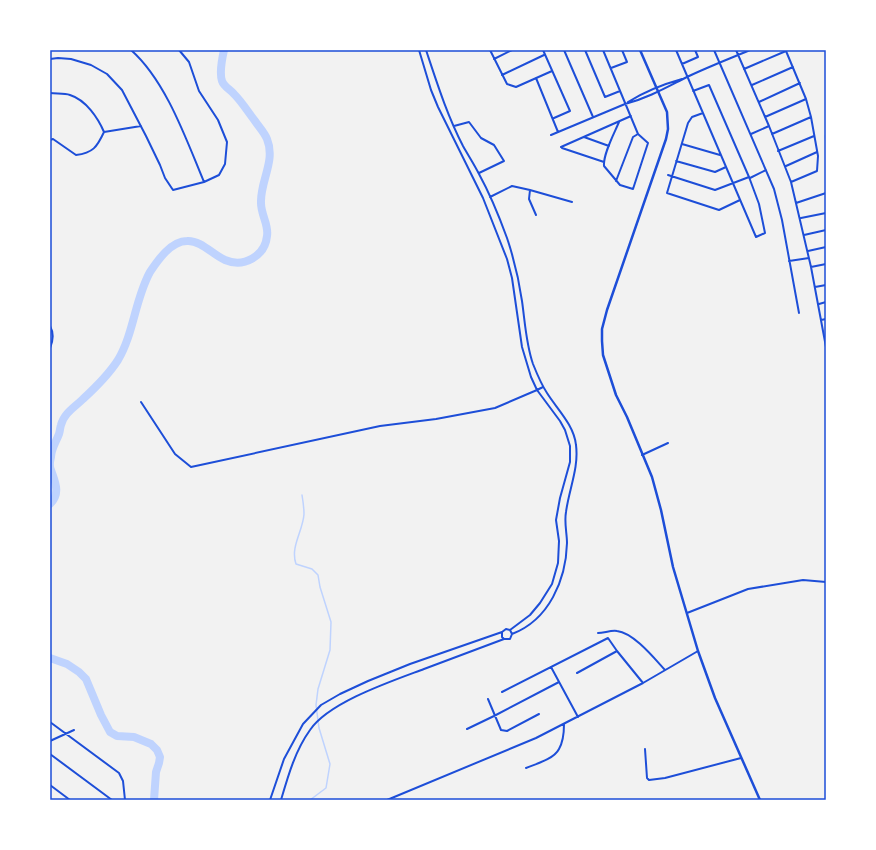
<svg xmlns="http://www.w3.org/2000/svg" width="876" height="850" viewBox="0 0 876 850" font-family="Rubik,sans-serif">
<style>
.lines{fill:none;stroke-linecap:round;stroke-linejoin:round}
.stream{stroke:#bfd3fe;stroke-width:1.5}
.river{stroke:#bfd3fe;stroke-width:8}
.minor{stroke:#1d4ed8;stroke-width:2}
.tertiary{stroke:#1d4ed8;stroke-width:2.5}
.neatline{fill:none;stroke:#1d4ed8;stroke-width:1.5}
</style>
<rect width="100%" height="100%" fill="#f2f2f2"/>
<g class="lines">
<!-- stream -->
<path class="stream" d="M826,134l-1,2 1,7
M302,495c1,6 2,13 2,19 -1,17 -14,33 -8,50l16,5 6,6 2,12 11,35 -1,28 -12,39 -2,16 3,23 11,36 -4,24 -16,12"/>
<!-- river -->
<path class="river" d="M50,504c11,-11 5,-22 1,-34 -2,-4 -1,-9 0,-13 0,-8 5,-15 8,-23 1,-3 1,-6 2,-9 3,-12 14,-18 22,-26 12,-11 26,-25 35,-39 16,-27 17,-61 32,-88 8,-12 21,-31 37,-31 14,-1 26,14 38,19 19,8 40,-4 42,-24 2,-11 -6,-21 -6,-33 -1,-22 15,-42 6,-64 -3,-7 -8,-12 -12,-18 -7,-9 -13,-19 -21,-27 -4,-5 -10,-7 -12,-13 -3,-9 0,-22 2,-31
M50,658l17,6 12,8 7,7 15,36 9,17 7,4 17,1 17,7 6,6 3,7 -1,6 -3,9 -2,28"/>
<!-- minor -->
<path class="minor" d="M131,50c35,31 55,89 73,132
M419,50l12,40 7,17 45,91 24,61 5,19 10,69 9,30 6,13 23,31 5,9 5,16v16l-10,36 -4,22 3,21 -1,22 -6,21 -12,19 -10,12 -20,15
M426,50c11,33 21,65 37,96 5,9 11,18 16,28 11,20 20,42 28,64 7,21 12,42 15,63 3,21 4,43 11,63 4,10 8,20 14,29 10,16 27,32 29,52 3,23 -7,44 -10,67 -2,11 1,21 1,31 -1,37 -18,77 -55,91
M490,50l17,34 9,3 36,-16
M543,50l27,61 -16,7
M564,50l29,67
M585,50l20,47 15,-6
M603,50l35,84 10,9 -15,46 -13,-4 -16,-19c-1,-12 10,-32 15,-44
M676,50l80,187 9,-4 -6,-29 -10,-27 -40,-92 -16,6
M714,50l60,139 8,31 17,93
M736,50l33,76 22,56 20,85 15,80
M50,59l8,-1 13,1 20,6 16,9 15,16 24,46 14,29 5,13 8,12 31,-8 15,-7 6,-11 2,-22 -9,-22 -19,-29 -10,-29 -10,-12
M494,59l18,-9
M682,64l16,-7 -3,-7
M611,68l16,-6 -5,-12
M744,69l42,-18 20,48 5,18 7,39 -1,15 -26,11
M502,75l42,-20
M536,78l22,54
M752,85l41,-18
M50,93c6,1 14,0 20,2 16,5 28,23 34,37
M628,102c16,-10 36,-18 54,-23
M759,102l41,-19
M703,113l-11,4 -4,6 -21,70 52,17 21,-10
M765,117l41,-18
M454,126l15,-4 12,16 13,7 10,16 -25,12
M104,132l37,-6
M751,134l18,-8
M772,134l39,-17
M551,135l74,-31c23,-6 42,-17 62,-27 21,-10 42,-18 63,-27
M584,137l25,9
M50,140l3,-1 23,16c17,-2 21,-8 28,-23
M682,144l38,11
M561,147l70,-31
M562,148l42,14
M778,151l36,-15
M676,161l39,11 11,-5
M786,166l31,-14
M668,175l47,15 34,-13
M750,178l16,-8
M616,181l17,-44 5,-3
M530,190l-1,9 7,16
M490,197l22,-11 18,4 42,12
M796,203l30,-10
M801,218l25,-5
M804,235l22,-5
M808,251l18,-4
M789,261l20,-3
M811,267l15,-3
M815,287l11,-2
M819,304l7,-2
M821,320l5,-1
M50,326c4,7 3,15 0,22
M141,402l34,52 16,13 189,-41 56,-7 59,-11 42,-18 6,-3
M642,455l26,-12
M687,613l61,-24 55,-9 23,2
M598,633c6,0 13,-3 19,-2 17,2 37,27 48,39
M551,667l27,50
M577,673l40,-22
M502,692l106,-54 9,13 26,32
M488,699l13,31 6,1 32,-17
M50,722l69,51 4,8 2,19
M467,729l27,-13 65,-34
M50,741l24,-11
M645,749l2,29 2,2 16,-2 76,-20
M50,754l62,46
M526,768c10,-4 28,-9 33,-19 4,-7 5,-17 5,-25
M50,785l20,15
M270,800l14,-41 19,-35 18,-19 19,-11 28,-13 42,-17 92,-32
M281,800c7,-24 14,-49 29,-70 19,-28 82,-49 114,-61 27,-10 53,-20 80,-30h6l2,-5 -2,-4 -4,-1 -4,3v5l2,2
M387,800l149,-62 107,-55 55,-32"/>
<!-- tertiary -->
<path class="tertiary" d="M640,50l27,62 1,17 -2,10 -59,171 -5,19v12l1,14 13,40 11,22 25,60 9,33 12,57 25,84 17,47 45,102"/>
</g>
<!-- border -->
<rect width="876" height="850" fill="none" stroke="#ffffff" stroke-width="102"/>
<rect x="51" y="51" width="774" height="748" class="neatline"/>
</svg>
